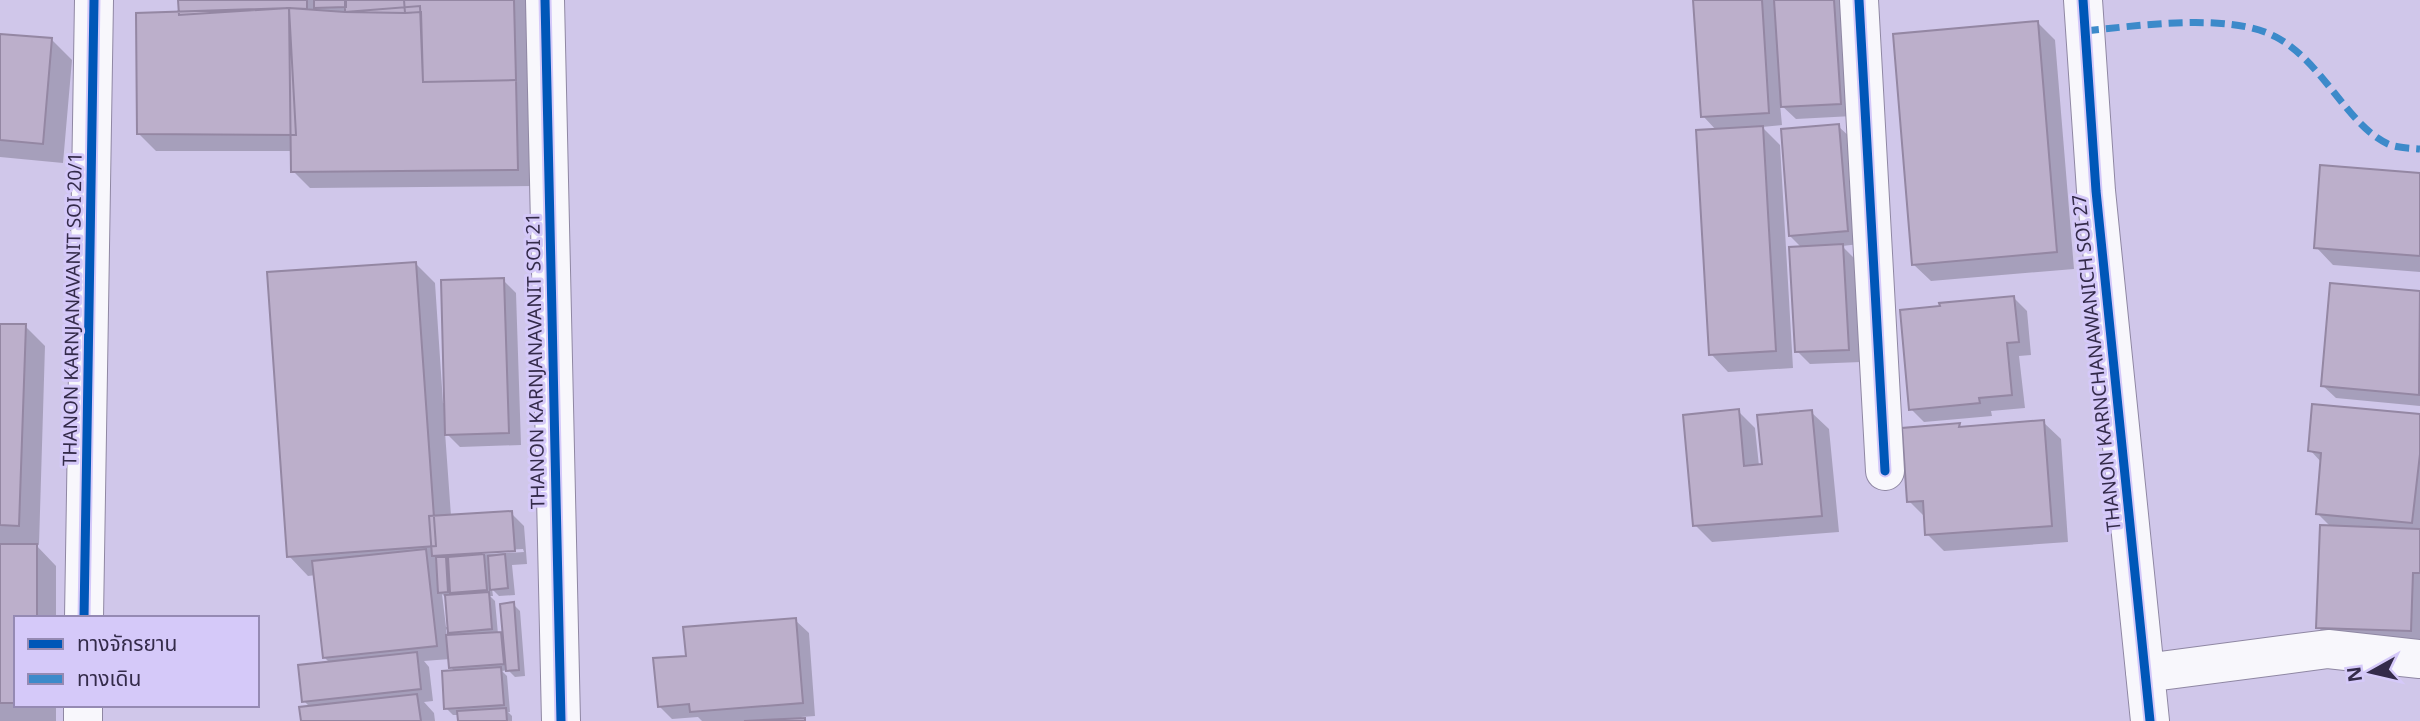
<svg xmlns="http://www.w3.org/2000/svg" width="2420" height="721" viewBox="0 0 2420 721" font-family="'Noto Sans','Noto Sans Thai',sans-serif">
<style>
.shadow{fill:#0003;fill-rule:evenodd}
.building{fill:#bcafcb;stroke:#9487a3;stroke-width:2}
.lines{fill:none;stroke-linecap:round;stroke-linejoin:round}
.minor-casing{stroke:#8f87a3;stroke-width:40}
.minor{stroke:#f8f7fc;stroke-width:38}
.quiet{stroke:#3c8aca;stroke-width:7;stroke-dasharray:14 7;stroke-linecap:butt}
.cycleway-casing{stroke:#d5c9f9;stroke-width:13}
.cycleway{stroke:#0057b8;stroke-width:9}
.labels{text-anchor:middle;dominant-baseline:central;stroke-width:6;stroke-linejoin:round;paint-order:stroke}
.street-label{font-size:19px;fill:#342b4a;stroke:#d5c9f9}
</style>
<rect width="100%" height="100%" fill="#d0c7ea"/>
<!-- shadow -->
<path class="shadow" d="M180,0h350l4,186 -224,2 -17,-17v-20h-137l-18,-18 43,-120z
M1695,0h150l8,116 -57,3 -16,-15 2,21 -20,2 18,18 13,223 -65,4 -17,-18 6,-223 -14,-15z
M2038,23l17,17 19,229 -143,12 -18,-17z
M0,35l52,5 20,20 -9,103 -63,-6z
M1838,126l14,13 8,105 -18,2 13,13 6,103 -51,2 -13,-13 5,-103 -12,-12z
M2420,174v98l-87,-7 -17,-18z
M415,263l20,20 8,120h3l57,-123 13,13 5,152 -61,2 -15,-15 6,84 60,-3 13,13 3,38 -15,1 3,30 -16,1 -7,-7 1,7h-3l5,5 3,33 6,-1 9,-29 7,7 5,65 -10,1 -7,-7 -6,1 5,5 3,36h-2l4,4v5h-53v-6h-6l-7,-7 9,-36 -4,-5 -1,-8 -26,2 5,6 4,34 -9,1 10,11 1,8h-132l7,-14 -6,-6 27,-37 -6,-6 -9,-83 -8,1 -19,-20zM523,549l1,3 -70,4v-3zM442,594l5,5 2,28h-3zM446,629l7,7 -6,1z
M2332,285l88,8v113l-84,-8 -14,-13z
M2014,298l13,13 4,44 -12,1 6,52 -34,3 1,5 -68,6 -13,-13z
M0,325l25,1 20,20 -6,199 -4,-1 21,22v52h-40v87h40v16h-56z
M1738,411l17,17 4,38h5l47,-54 18,17 10,103 -127,10 -17,-17z
M2420,416v228l-89,-4 -13,-13 13,-100 -13,-13 4,-51 -12,-13z
M2043,422l18,17 7,103 -124,9 -17,-17 -1,-16 -17,-17 50,-76 3,3z
M795,620l14,13 6,83 -14,1 5,4h-104l-4,-4 -26,2 -13,-13 29,-48z"/>
<!-- building -->
<path class="building" d="M178,0h129v9l-18,-1 -110,7z
M314,0h32v7l-32,1z
M345,0h59l1,13 -60,-1z
M404,0h110l2,80 -93,2 -2,-70 -16,1z
M1693,0h69l7,113 -68,4z
M1774,0h60l7,104 -60,3z
M420,6l3,76 93,-2 2,90 -227,2 -2,-164 56,4z
M289,8l7,127 -159,-1 -1,-121z
M2038,21l19,231 -145,13 -19,-231z
M0,34l52,4 -9,106 -43,-4z
M1839,124l9,107 -59,5 -8,-107z
M1763,126l13,225 -67,4 -13,-225z
M2320,165l100,8v83l-106,-8z
M1843,244l6,106 -54,2 -6,-105z
M416,262l20,284 -149,11 -20,-285z
M504,278l5,155 -64,2 -4,-155z
M2330,283l90,8 -1,104 -98,-9z
M2014,296l5,46 -12,1 5,52 -33,3 1,5 -71,7 -9,-100 40,-4 -1,-3z
M0,324h26l-7,202 -19,-1z
M2312,404l108,10v40l-8,69 -96,-9 5,-61 -13,-2z
M1739,409l5,57 18,-2 -5,-49 55,-5 10,106 -129,10 -10,-111z
M2044,420l8,106 -127,9 -2,-34 -16,1 -5,-74 58,-5 -1,4z
M512,511l3,40 -83,5 -3,-40z
M2320,525l100,4v44h-7l-2,58 -95,-3z
M0,544h37v74h-21v85h-16z
M426,549l11,97 -114,12 -11,-97z
M484,554l3,36 -37,3 -2,-36z
M505,554l3,34 -18,2 -2,-34z
M436,557h10l2,35 -10,1z
M489,592l3,37 -44,4 -3,-38z
M514,602l5,68 -13,1 -6,-67z
M796,618l7,85 -113,9 -1,-8 -31,3 -5,-49 33,-2 -3,-29z
M501,632l3,32 -55,4 -3,-33z
M417,652l4,37 -119,13 -4,-37z
M501,667l3,38 -60,4 -2,-38z
M417,694l4,27h-120l-2,-14z
M506,708l1,13h-49l-1,-10z
M805,718v3h-61z"/>
<g class="lines">
<defs>
<path id="minor" d="M545,0l16,721
M1859,0l26,471
M2083,0l13,191 54,530
M84,618l10,-618
M2145,673l183,-24 92,10
M83,721v-16"/>
</defs>
<!-- minor casing -->
<use href="#minor" class="minor-casing"/>
<!-- minor -->
<use href="#minor" class="minor"/>
<!-- quiet -->
<path class="quiet" d="M2085,31c51,-5 145,-19 191,6 47,25 71,88 112,107 9,4 22,4 32,5"/>
<defs>
<path id="cycleway" d="M545,0l16,721
M1859,0l26,471
M2083,0l13,191 54,530
M84,618l10,-618"/>
</defs>
<!-- cycleway casing -->
<use href="#cycleway" class="cycleway-casing"/>
<!-- cycleway -->
<use href="#cycleway" class="cycleway"/>
</g>
<g class="labels">
<!-- street labels -->
<g class="street-label">
<text transform="translate(72 309) rotate(-89)">THANON KARNJANAVANIT SOI 20/1</text>
<text transform="translate(535 361) rotate(-91)">THANON KARNJANAVANIT SOI 21</text>
<text transform="translate(2096 363) rotate(-96)">THANON KARNCHANAWANICH SOI 27</text>
</g>
</g>
<!-- legend -->
<rect x="14" y="616" width="245" height="91" fill="#d5c9f9" stroke="#958ab3" stroke-width="2"/>
<rect x="28" y="639" width="35" height="10" fill="#0057b8" stroke="#958ab3" stroke-width="2"/>
<text x="77" y="651" font-size="21" fill="#342b4a">ทางจักรยาน</text>
<rect x="28" y="674" width="35" height="10" fill="#3c8aca" stroke="#958ab3" stroke-width="2"/>
<text x="77" y="686" font-size="21" fill="#342b4a">ทางเดิน</text>
<!-- north arrow -->
<g transform="translate(2371 672) rotate(262)" stroke="#d5c9f9" stroke-width="5" paint-order="stroke">
<path d="M0-5L12 26L0 18L-12 26Z" fill="#342b4a"/>
<text y="-10" font-size="19" font-weight="bold" text-anchor="middle" fill="#342b4a">N</text>
</g>
</svg>
